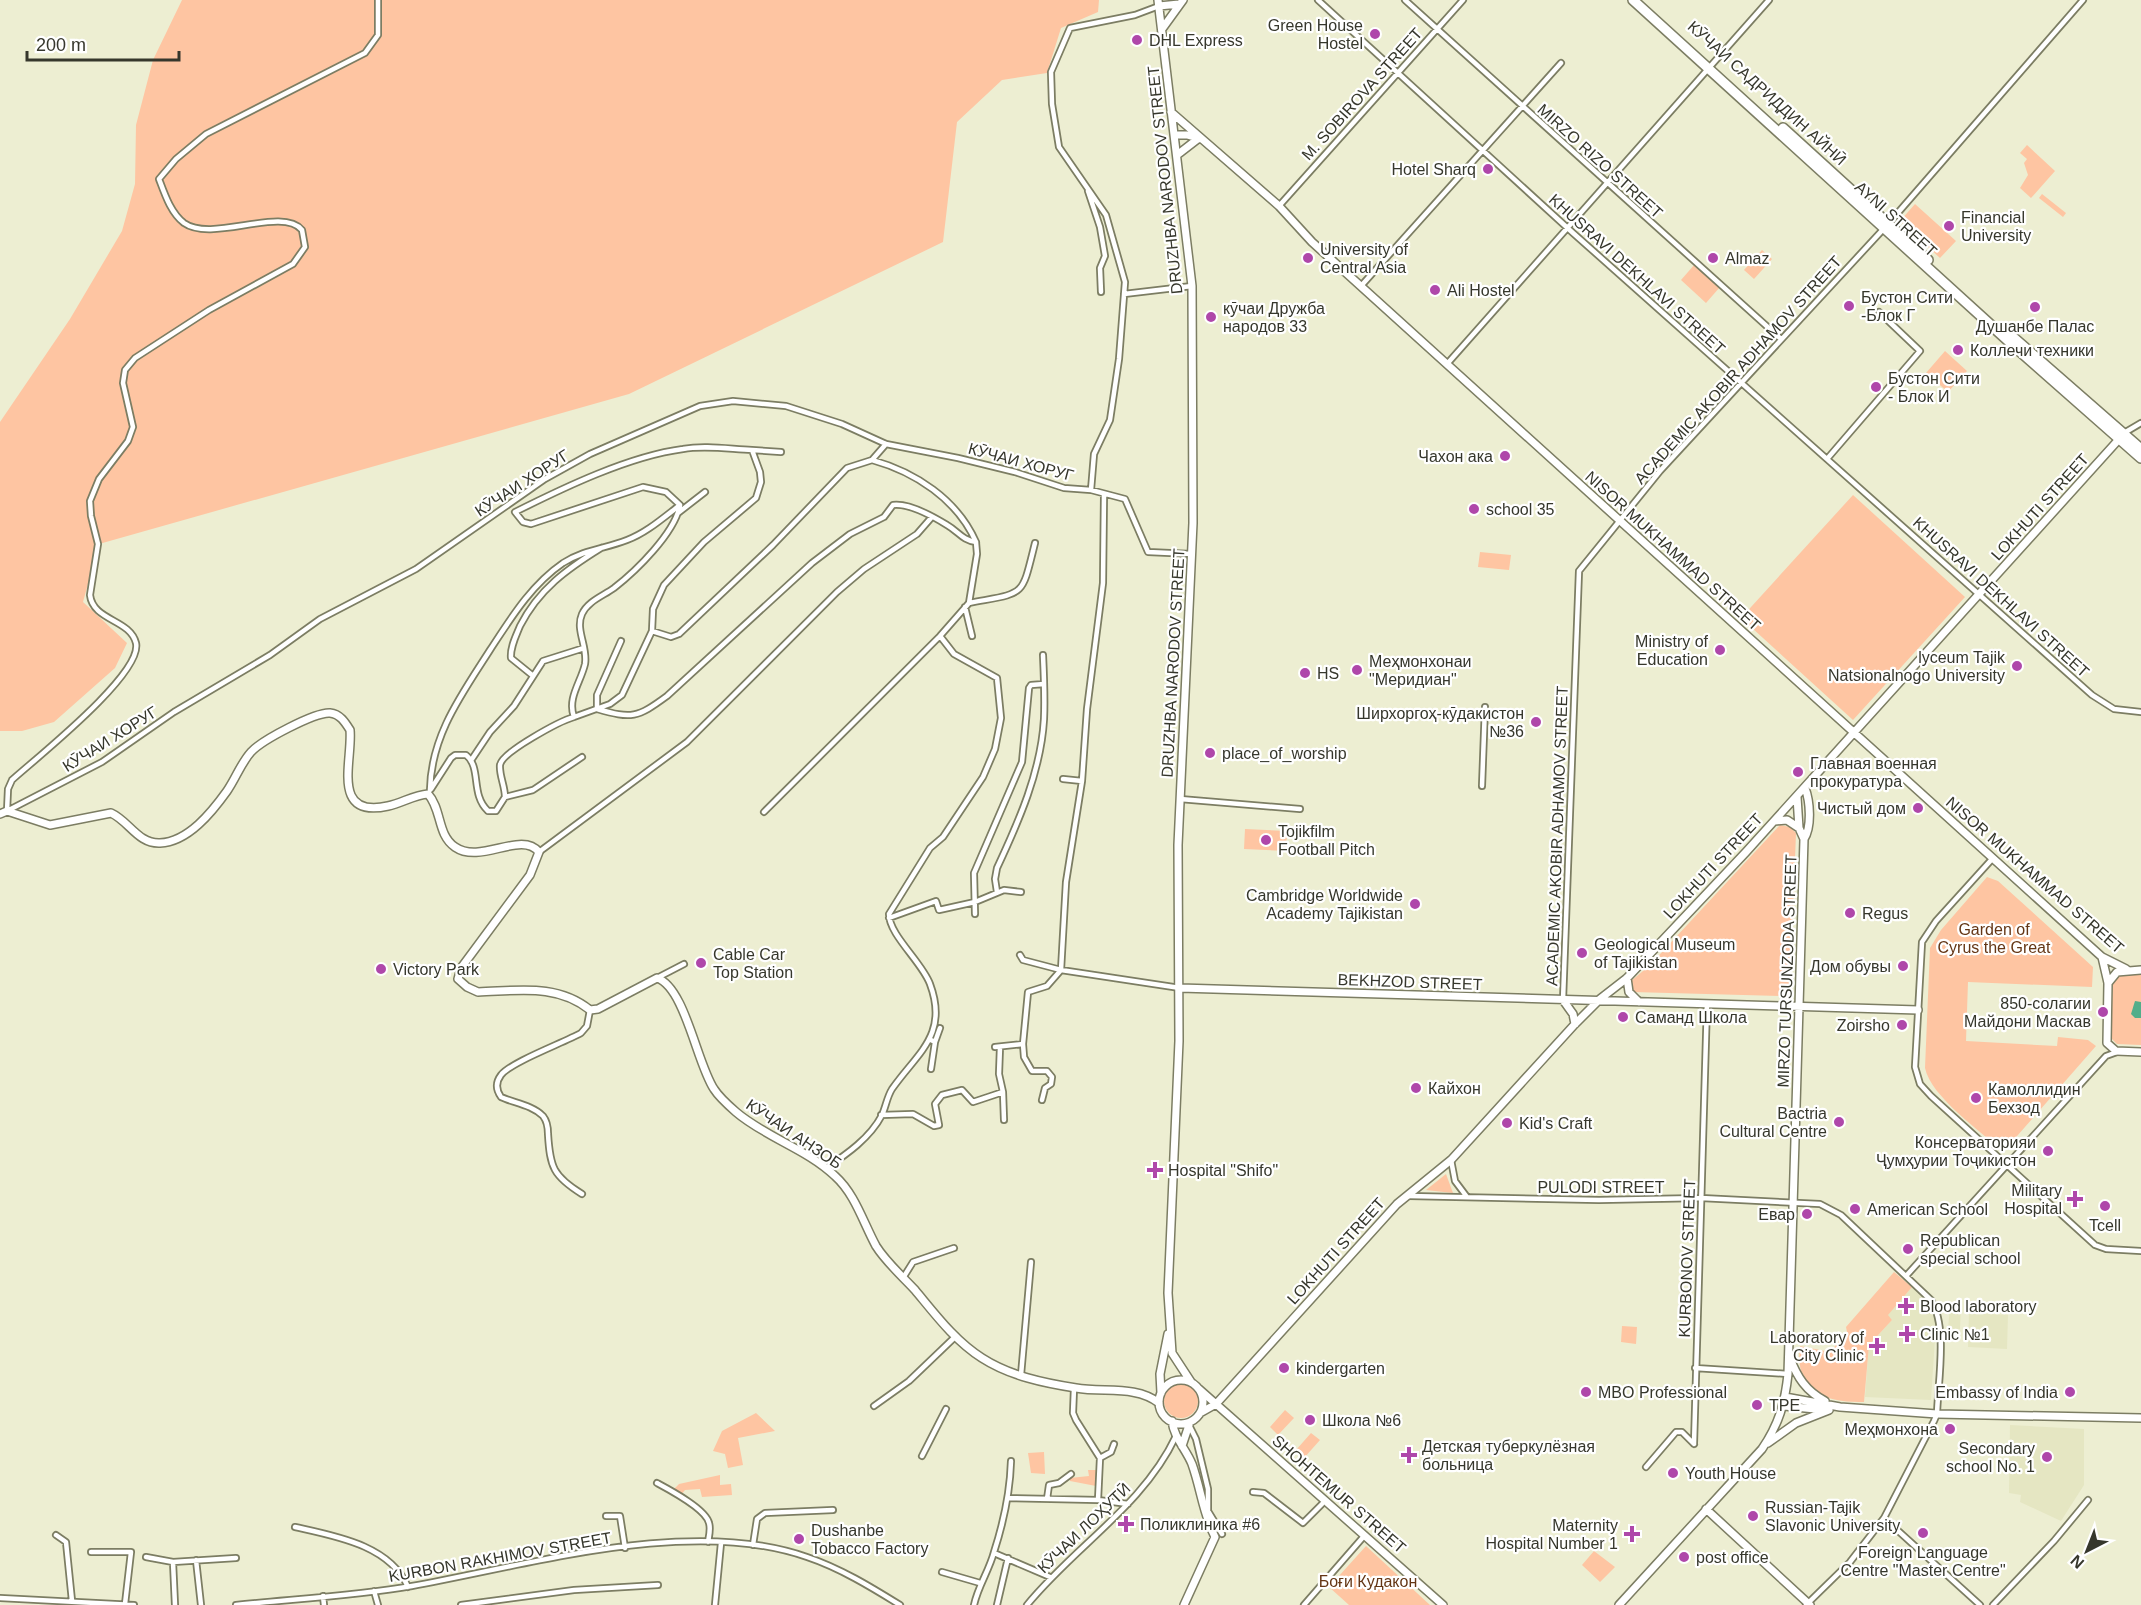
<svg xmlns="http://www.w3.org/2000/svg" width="2141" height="1605" viewBox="0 0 2141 1605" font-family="Helvetica,sans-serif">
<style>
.built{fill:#e5e6c2}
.green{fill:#fec5a2}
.water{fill:#52ae8a}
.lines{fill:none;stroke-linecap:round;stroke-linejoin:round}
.street-casing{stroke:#7c7d63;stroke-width:8}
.secondary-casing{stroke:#7c7d63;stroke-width:10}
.highway-casing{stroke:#7c7d63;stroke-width:12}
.street{stroke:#fff;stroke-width:4.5}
.secondary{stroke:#fff;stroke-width:7}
.highway{stroke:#fff;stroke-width:9}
.poi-dot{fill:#af47aa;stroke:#fff;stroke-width:2}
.labels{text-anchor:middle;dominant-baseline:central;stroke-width:4.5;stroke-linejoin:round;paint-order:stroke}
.poi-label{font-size:16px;fill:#36372c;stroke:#fff;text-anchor:start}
.street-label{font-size:16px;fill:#36372c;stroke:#fff}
.park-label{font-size:16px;fill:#643615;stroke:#fff}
</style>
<rect width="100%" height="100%" fill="#edeed2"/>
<!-- built -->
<path class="built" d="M1912,1287l14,12 10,24 -5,77 -66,-3 4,-52 23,-25 -5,-5z
M1950,1305l11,1 -1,23h-12z
M1969,1313l39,2 -1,34 -39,-2z
M2010,1425l74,4v56l-23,36 -41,-19 1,-7 -12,-2z"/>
<!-- green -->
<path class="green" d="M182,0h917l-1,12 -37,16 -14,45 -45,7 -45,42 -14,120 -314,152 -530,150 -16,58 44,41 -12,25 -61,54 -32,9h-22v-309l70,-103 52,-88 13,-47 1,-59 17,-65z
M2027,145l28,26 -24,27 -11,-10 8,-13 -4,-12 3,-4 -7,-6z
M2042,194l24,19 -3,4 -24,-19z
M1915,204l41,37 -16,17 -40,-37z
M1762,250l10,9 -18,20 -10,-9z
M1695,264l25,23 -14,16 -25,-23z
M1945,351l22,20 -19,21 -22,-19z
M1853,495l112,102 -112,123 -112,-102z
M1480,552l31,3 -2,15 -31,-3z
M1780,825l10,2 6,6 -6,159 -7,4 -151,-4 -1,-11 18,-15z
M1245,829l42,2 -1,20 -42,-2z
M1987,877l11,4 95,86 -1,20 -124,-5 -2,59 91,5 1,-9 30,3 8,6 -93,106c-22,-21 -72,-55 -78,-84l5,-120 11,-18z
M2141,972v73l-24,-1 -5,-5 -1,-57 8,-8z
M1446,1174l7,19 -27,-3z
M1894,1272l18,15 -24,28 4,5 -23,25 -5,57c-39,1 -70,-10 -64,-56l30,6 17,-20 -1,-5z
M1622,1326l15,1 -1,17 -15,-2z
M1164 1401a17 17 0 1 1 34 0a17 17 0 1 1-34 0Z
M1285,1410l9,8 -16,17 -8,-8z
M756,1413l19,18 -37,7 5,27 -15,3 -3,-14 -12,-3 9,-20z
M1311,1433l9,7 -16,18 -8,-8z
M1044,1452l1,22 -14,-1 -3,-20z
M1088,1470h8v16l-26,-5v-3l19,-2z
M720,1475v10l11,-1 1,11 -30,2 -2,-8 -15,1 -5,6 -7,-6 6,-6z
M1366,1546l64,59h-81l-20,-18z
M1594,1551l21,16 -15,15 -18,-17z"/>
<!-- water -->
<path class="water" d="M2135,1001l6,1v16h-6l-4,-4z"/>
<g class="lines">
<defs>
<path id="street" d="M378,0v35l-13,18 -159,81 -30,25 -17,20c6,16 12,34 25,44 28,20 98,-17 118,7l3,17 -12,17 -84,46 -74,48 -10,12 -2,13 10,44 -5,14 -29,38 -9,22 1,15 7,28 -8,51c3,26 40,24 46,48 7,31 -101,116 -124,137l-4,9 -1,22 95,-49 72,-50 96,-57 50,-36 96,-50 129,-90 45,-25 110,-48 33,-5 53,5 56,18 44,20 72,14 57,14 49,16 27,2 34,9 23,53 44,2
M1318,0l255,233 519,462 22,14 27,3
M1405,0l376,339
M1088,191l12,36 5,29 -5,12 1,24
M1279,206l184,-206
M1361,286l200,-223
M1124,294l68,-8
M1447,364l322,-364
M2124,433l17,-10
M781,452l-29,-2 8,22 1,10 -5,16 -52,44 -40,43 -11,24 -1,22 19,6 8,-3 94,-89 74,-77 25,-8 14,-16
M1827,459l93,-108 -41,-39
M872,460c43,12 85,39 104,82
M1091,490l3,-36 16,-34 9,-61 6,-77 -19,-67 -47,-68 -7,-43 -1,-32 19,-44 65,-13 24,-9
M678,513l27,-21
M969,603c57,-11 52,-4 66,-60
M965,607l7,29
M652,631l-30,64 -12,9 -36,13c-7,-19 7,-35 11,-53 3,-17 -10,-34 -3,-50 6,-13 21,-18 32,-26 22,-17 61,-55 66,-83l-14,-13 -23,-5 -112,37 -8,-2 -8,-10c48,-24 114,-56 168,-63 22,-4 46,0 69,1
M621,641l-24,54v14c35,10 40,9 70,-13l145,-133 38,-29 34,-17 9,-12c16,-2 41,12 54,20 12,7 15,15 29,17l1,12 -8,49 -29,33 -176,176
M532,675l-21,-17c-1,-11 5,-22 9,-32 19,-37 47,-57 81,-78
M472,759l18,-27 24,-26 29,-45 41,-13
M1063,779l19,2
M1482,786l3,-79
M431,789l20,-31 4,-3h11c16,13 4,39 22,56h8l9,-14c0,-11 -6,-22 -5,-32 2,-13 60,-44 74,-48
M430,790c1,-55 32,-96 60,-140 21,-32 41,-65 73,-87 22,-14 41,-14 64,-23 19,-7 36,-22 53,-35
M505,797l28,-7 49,-33
M1180,799l120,10
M539,852l148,-110 150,-150 27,-23 53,-35 14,-16
M1993,858l-57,63 -14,21 -7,125 5,17 11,12 164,149 11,4 35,2
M997,892l-2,-13 2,-11c22,-47 44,-97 47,-149 1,-21 0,-43 -1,-64
M975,914l-1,-41 48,-111 7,-74 2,-3 13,-1
M889,918l47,-17 3,9 36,-8 29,-12 17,2
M1020,955l3,5 38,10 119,18
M657,978l27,-14
M1563,1000l16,-429 81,-100 229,-248 194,-223
M931,1040l4,2 -4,27
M935,1042l5,-14
M1023,1044l1,13 8,14h15l5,6 -1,7 -6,4 -3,12
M995,1047l28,-3 5,-52 19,-6 14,-16 5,-88 16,-101 5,-72 16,-126 1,-88
M1003,1092l1,28
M881,1115l32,-1 21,12 5,-1 -4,-21 7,-9 20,-5 11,12 30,-10 -4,-18 1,-27
M1451,1160l4,21 12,16
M826,1168c21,-14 44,-30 56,-53 4,-9 5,-18 10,-26 25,-36 57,-54 38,-105 -8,-22 -41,-49 -41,-70l41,-66 13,-11 40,-60 12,-28 6,-31 -4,-40 -43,-24 -14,-18
M582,1194c-29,-18 -32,-27 -34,-60 0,-7 -1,-13 -5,-18 -11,-11 -29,-13 -42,-19 -5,-7 -6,-14 0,-22 10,-13 62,-32 80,-42l6,-7 3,-16
M1409,1196l190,4 102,-2 119,6 21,11 90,85c17,27 7,81 6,114l-3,7 -50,97 -34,44 -44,43
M1906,1276l200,-220 11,-4
M903,1278l10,-16 41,-14
M1695,1368l93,6
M1021,1375l10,-113
M1074,1388l-1,25 3,7 24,38 -2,42
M874,1406l35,-25 47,-45
M1189,1425l7,14 12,50v22l14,23
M1694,1444l13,-440
M922,1456l24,-47
M1100,1458l11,-6 3,-8
M1646,1467l30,-35h6l12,12
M657,1483c13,7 49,26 52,40 2,6 0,13 -1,19
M1253,1492l11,1 39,30 19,-19
M1009,1498l89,2 30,4
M1047,1499l2,-14 10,-2 12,-9
M606,1516h14l5,32
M1884,1518l96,87
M295,1527c40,9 95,18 113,60
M56,1535l10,7 6,59
M753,1545l4,-26 8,-6 68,-3
M91,1552h40
M994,1553l56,24
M146,1557l27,5
M196,1560l5,45
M942,1572l38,11
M374,1591l4,14
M323,1596l1,9
M0,1598l134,7
M125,1604l6,-52
M175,1605l-2,-43 63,-4
M236,1605c58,-6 118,-9 176,-19 118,-21 278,-70 395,-29 33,11 64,30 93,48
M461,1605l113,-15 84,-5
M715,1605l6,-62
M974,1605c4,-19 15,-34 20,-53 10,-31 16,-58 17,-91
M997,1605l11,-47
M1027,1605c48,-59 116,-99 149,-169
M1304,1605l61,-70
M1993,1605l61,-64 34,-41"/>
<path id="secondary" d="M1158,0l34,286 1,237 -15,322 1,196 -11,252 4,60 19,29
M1159,6l20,-2
M1162,29l21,-29
M1171,112l108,94 33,36 790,715 24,12
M1174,135h13l14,4
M1177,155l22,-17
M1797,797l2,31 5,11
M0,814l7,-3 43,14 61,-12c18,8 27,31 49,30 28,-1 52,-31 67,-52 9,-13 14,-28 24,-39 11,-12 64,-40 79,-39 10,1 15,9 20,17 3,30 -20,89 38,76 14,-3 26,-11 40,-12 14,15 9,41 27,53 26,18 66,-17 84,5l-9,23 -69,93 -3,11 9,8 11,5c39,-1 79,-9 112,18l8,-1 59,-31c28,9 40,86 57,111 5,8 14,16 22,23 29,25 71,37 99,64 20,18 28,46 41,70 10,16 26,30 39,44 20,24 40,51 67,68 28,18 62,25 94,30 28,5 60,-3 83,15
M1775,821l12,-1 12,8
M2102,957l6,26 -1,60 9,8 25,1
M1627,978l2,14 10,10
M2108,983l9,-11 24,-2
M1180,988l738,22
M1563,1000l10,14 2,10
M1790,1358c7,19 16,33 35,43
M1159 1402a22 22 0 1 1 44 0a22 22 0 1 1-44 0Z
M1199,1389l244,216
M1161,1393l-1,-19 8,-40
M1785,1397l55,10 97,7 204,4
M1784,1406l42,4
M1200,1413l16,-9 181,-200 54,-44 124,-136 25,-25 27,-21 119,-126 375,-415
M1172,1421c2,17 14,28 20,43 9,25 11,50 23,73l-31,68
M1768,1443l28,-20 33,-13
M1182,1446l8,-24
M1706,1509l104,96
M1619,1605l143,-156c17,-25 23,-46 26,-75l16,-535c8,-12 6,-38 1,-51"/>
<path id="highway" d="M1633,0l382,347 126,111
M1783,128l145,132
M2007,332l134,117"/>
</defs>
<!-- street casing -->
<use href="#street" class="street-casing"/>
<!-- secondary casing -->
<use href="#secondary" class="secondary-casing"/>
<!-- highway casing -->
<use href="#highway" class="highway-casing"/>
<!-- street -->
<use href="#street" class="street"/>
<!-- secondary -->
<use href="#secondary" class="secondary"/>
<!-- highway -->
<use href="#highway" class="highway"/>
</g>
<!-- markers -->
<g class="poi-dot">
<circle cx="1375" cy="34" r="6"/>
<circle cx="1137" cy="40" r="6"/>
<circle cx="1488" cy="169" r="6"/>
<circle cx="1949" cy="226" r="6"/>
<circle cx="1308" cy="258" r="6"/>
<circle cx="1713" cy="258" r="6"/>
<circle cx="1435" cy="290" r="6"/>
<circle cx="1849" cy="306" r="6"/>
<circle cx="2035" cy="307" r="6"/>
<circle cx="1211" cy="317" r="6"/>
<circle cx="1958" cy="350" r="6"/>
<circle cx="1876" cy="387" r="6"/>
<circle cx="1505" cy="456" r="6"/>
<circle cx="1474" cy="509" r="6"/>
<circle cx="1720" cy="650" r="6"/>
<circle cx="2017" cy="666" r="6"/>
<circle cx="1357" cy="670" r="6"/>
<circle cx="1305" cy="673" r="6"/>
<circle cx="1536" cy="722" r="6"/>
<circle cx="1210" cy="753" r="6"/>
<circle cx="1798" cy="772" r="6"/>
<circle cx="1918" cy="808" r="6"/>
<circle cx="1266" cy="840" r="6"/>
<circle cx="1415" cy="904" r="6"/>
<circle cx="1850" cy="913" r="6"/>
<circle cx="1582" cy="953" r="6"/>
<circle cx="701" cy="963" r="6"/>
<circle cx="1903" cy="966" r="6"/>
<circle cx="381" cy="969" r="6"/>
<circle cx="2103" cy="1012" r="6"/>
<circle cx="1623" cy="1017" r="6"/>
<circle cx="1902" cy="1025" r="6"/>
<circle cx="1416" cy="1088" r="6"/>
<circle cx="1976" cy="1098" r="6"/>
<circle cx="1839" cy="1122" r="6"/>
<circle cx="1507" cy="1123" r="6"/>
<circle cx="2048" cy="1151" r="6"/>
<path d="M1152 1161h6v6h6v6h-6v6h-6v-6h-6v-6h6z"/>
<path d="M2072 1190h6v6h6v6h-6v6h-6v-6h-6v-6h6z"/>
<circle cx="2105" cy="1206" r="6"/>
<circle cx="1855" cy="1209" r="6"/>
<circle cx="1807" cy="1214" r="6"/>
<circle cx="1908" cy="1249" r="6"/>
<path d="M1903 1297h6v6h6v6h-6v6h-6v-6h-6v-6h6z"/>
<path d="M1904 1325h6v6h6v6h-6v6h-6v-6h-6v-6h6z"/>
<path d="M1874 1337h6v6h6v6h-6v6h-6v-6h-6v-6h6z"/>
<circle cx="1284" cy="1368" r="6"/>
<circle cx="1586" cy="1392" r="6"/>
<circle cx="2070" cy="1392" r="6"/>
<circle cx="1757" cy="1405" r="6"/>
<circle cx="1310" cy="1420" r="6"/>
<circle cx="1950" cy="1429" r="6"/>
<path d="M1406 1446h6v6h6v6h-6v6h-6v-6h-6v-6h6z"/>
<circle cx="2047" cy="1457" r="6"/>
<circle cx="1673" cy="1473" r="6"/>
<circle cx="1753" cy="1516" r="6"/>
<path d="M1123 1515h6v6h6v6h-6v6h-6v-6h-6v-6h6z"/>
<circle cx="1923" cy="1533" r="6"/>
<path d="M1629 1525h6v6h6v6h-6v6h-6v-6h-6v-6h6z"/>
<circle cx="799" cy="1539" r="6"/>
<circle cx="1684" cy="1557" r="6"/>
</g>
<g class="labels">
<!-- poi labels -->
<g class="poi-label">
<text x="1363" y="25" text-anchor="end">Green House<tspan x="1363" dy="18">Hostel</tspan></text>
<text x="1149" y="40">DHL Express</text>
<text x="1476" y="169" text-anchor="end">Hotel Sharq</text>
<text x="1961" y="217">Financial<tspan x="1961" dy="18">University</tspan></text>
<text x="1320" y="249">University of<tspan x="1320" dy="18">Central Asia</tspan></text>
<text x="1725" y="258">Almaz</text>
<text x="1447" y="290">Ali Hostel</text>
<text x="1861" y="297">Бустон Сити<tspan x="1861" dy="18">-Блок Г</tspan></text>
<text x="1223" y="308">кӯчаи Дружба<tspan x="1223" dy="18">народов 33</tspan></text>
<text x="2035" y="326" text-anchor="middle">Душанбе Палас</text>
<text x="1970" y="350">Коллечи техники</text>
<text x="1888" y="378">Бустон Сити<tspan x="1888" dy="18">- Блок И</tspan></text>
<text x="1493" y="456" text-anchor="end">Чахон ака</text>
<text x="1486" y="509">school 35</text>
<text x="1708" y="641" text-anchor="end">Ministry of<tspan x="1708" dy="18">Education</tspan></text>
<text x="2005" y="657" text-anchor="end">lyceum Tajik<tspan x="2005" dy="18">Natsionalnogo University</tspan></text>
<text x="1369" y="661">Меҳмонхонаи<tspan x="1369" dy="18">"Меридиан"</tspan></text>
<text x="1317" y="673">HS</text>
<text x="1524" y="713" text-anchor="end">Ширхоргоҳ-кӯдакистон<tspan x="1524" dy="18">№36</tspan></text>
<text x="1222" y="753">place_of_worship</text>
<text x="1810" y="763">Главная военная<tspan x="1810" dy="18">прокуратура</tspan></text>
<text x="1906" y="808" text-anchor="end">Чистый дом</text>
<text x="1278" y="831">Tojikfilm<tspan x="1278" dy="18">Football Pitch</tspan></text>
<text x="1403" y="895" text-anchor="end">Cambridge Worldwide<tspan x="1403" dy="18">Academy Tajikistan</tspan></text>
<text x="1862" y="913">Regus</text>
<text x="1594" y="944">Geological Museum<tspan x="1594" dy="18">of Tajikistan</tspan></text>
<text x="713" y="954">Cable Car<tspan x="713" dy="18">Top Station</tspan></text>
<text x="1891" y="966" text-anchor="end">Дом обувы</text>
<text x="393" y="969">Victory Park</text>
<text x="2091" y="1003" text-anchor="end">850-солагии<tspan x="2091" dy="18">Майдони Маскав</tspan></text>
<text x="1635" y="1017">Саманд Школа</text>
<text x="1890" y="1025" text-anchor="end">Zoirsho</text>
<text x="1428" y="1088">Кайхон</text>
<text x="1988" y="1089">Камоллидин<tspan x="1988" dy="18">Бехзод</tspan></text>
<text x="1827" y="1113" text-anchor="end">Bactria<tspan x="1827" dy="18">Cultural Centre</tspan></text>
<text x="1519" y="1123">Kid's Craft</text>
<text x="2036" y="1142" text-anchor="end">Консерваторияи<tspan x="2036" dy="18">Ҷумҳурии Тоҷикистон</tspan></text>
<text x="1168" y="1170">Hospital "Shifo"</text>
<text x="2062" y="1190" text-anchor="end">Military<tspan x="2062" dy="18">Hospital</tspan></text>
<text x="1867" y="1209">American School</text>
<text x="1795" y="1214" text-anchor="end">Евар</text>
<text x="2105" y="1225" text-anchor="middle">Tcell</text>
<text x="1920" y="1240">Republican<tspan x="1920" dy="18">special school</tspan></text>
<text x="1920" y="1306">Blood laboratory</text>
<text x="1920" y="1334">Clinic №1</text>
<text x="1864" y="1337" text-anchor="end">Laboratory of<tspan x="1864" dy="18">City Clinic</tspan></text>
<text x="1296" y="1368">kindergarten</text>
<text x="1598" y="1392">MBO Professional</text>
<text x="2058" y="1392" text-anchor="end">Embassy of India</text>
<text x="1769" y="1405">TPE</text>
<text x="1322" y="1420">Школа №6</text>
<text x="1938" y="1429" text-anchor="end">Меҳмонхона</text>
<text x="1422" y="1446">Детская туберкулёзная<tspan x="1422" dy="18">больница</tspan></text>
<text x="2035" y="1448" text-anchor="end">Secondary<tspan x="2035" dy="18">school No. 1</tspan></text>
<text x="1685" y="1473">Youth House</text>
<text x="1765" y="1507">Russian-Tajik<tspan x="1765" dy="18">Slavonic University</tspan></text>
<text x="1140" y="1524">Поликлиника #6</text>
<text x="1618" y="1525" text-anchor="end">Maternity<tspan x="1618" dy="18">Hospital Number 1</tspan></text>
<text x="811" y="1530">Dushanbe<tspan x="811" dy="18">Tobacco Factory</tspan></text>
<text x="1923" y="1552" text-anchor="middle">Foreign Language<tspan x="1923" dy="18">Centre "Master Centre"</tspan></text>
<text x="1696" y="1557">post office</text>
</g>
<!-- street labels -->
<g class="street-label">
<text transform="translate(1767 93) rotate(42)">КӮЧАИ САДРИДДИН АЙНӢ</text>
<text transform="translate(1362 94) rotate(-48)">M. SOBIROVA STREET</text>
<text transform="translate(1600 161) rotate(42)">MIRZO RIZO STREET</text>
<text transform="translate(1165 180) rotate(-96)">DRUZHBA NARODOV STREET</text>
<text transform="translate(1896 219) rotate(42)">AYNI STREET</text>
<text transform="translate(1637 274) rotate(42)">KHUSRAVI DEKHLAVI STREET</text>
<text transform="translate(1738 370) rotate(-48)">ACADEMIC AKOBIR ADHAMOV STREET</text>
<text transform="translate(1021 462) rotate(15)">КӮЧАИ ХОРУГ</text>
<text transform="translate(522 483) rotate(-33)">КӮЧАИ ХОРУГ</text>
<text transform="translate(2040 507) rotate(-48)">LOKHUTI STREET</text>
<text transform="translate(1673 551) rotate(42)">NISOR MUKHAMMAD STREET</text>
<text transform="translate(2001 597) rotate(42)">KHUSRAVI DEKHLAVI STREET</text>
<text transform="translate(1173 663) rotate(-87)">DRUZHBA NARODOV STREET</text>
<text transform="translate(110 739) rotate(-32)">КӮЧАИ ХОРУГ</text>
<text transform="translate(1557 836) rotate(-88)">ACADEMIC AKOBIR ADHAMOV STREET</text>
<text transform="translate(1713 866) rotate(-47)">LOKHUTI STREET</text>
<text transform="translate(2035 875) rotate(41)">NISOR MUKHAMMAD STREET</text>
<text transform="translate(1787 971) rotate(-88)">MIRZO TURSUNZODA STREET</text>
<text transform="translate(1410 982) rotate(2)">BEKHZOD STREET</text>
<text transform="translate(794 1134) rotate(34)">КӮЧАИ АНЗОБ</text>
<text x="1601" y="1187">PULODI STREET</text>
<text transform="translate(1336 1251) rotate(-48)">LOKHUTI STREET</text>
<text transform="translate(1687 1258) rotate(-88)">KURBONOV STREET</text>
<text transform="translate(1339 1494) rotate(41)">SHOHTEMUR STREET</text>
<text transform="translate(1084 1528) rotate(-44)">КӮЧАИ ЛОҲУТӢ</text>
<text transform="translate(500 1557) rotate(-10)">KURBON RAKHIMOV STREET</text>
</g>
<!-- park labels -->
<g class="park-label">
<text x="1994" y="929">Garden of<tspan x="1994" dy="18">Cyrus the Great</tspan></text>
<text x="1368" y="1581">Боғи Кудакон</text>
</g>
</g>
<!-- north arrow -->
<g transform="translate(2087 1551) rotate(222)" stroke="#ffffff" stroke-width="4.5" paint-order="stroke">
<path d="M0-4.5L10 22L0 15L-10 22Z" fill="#36372c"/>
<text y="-9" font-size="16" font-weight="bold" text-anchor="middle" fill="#36372c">N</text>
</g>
<!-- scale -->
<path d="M27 51v9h152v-9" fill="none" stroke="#36372c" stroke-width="3"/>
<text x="36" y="51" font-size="18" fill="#36372c" stroke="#ffffff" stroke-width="4.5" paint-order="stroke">200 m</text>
</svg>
